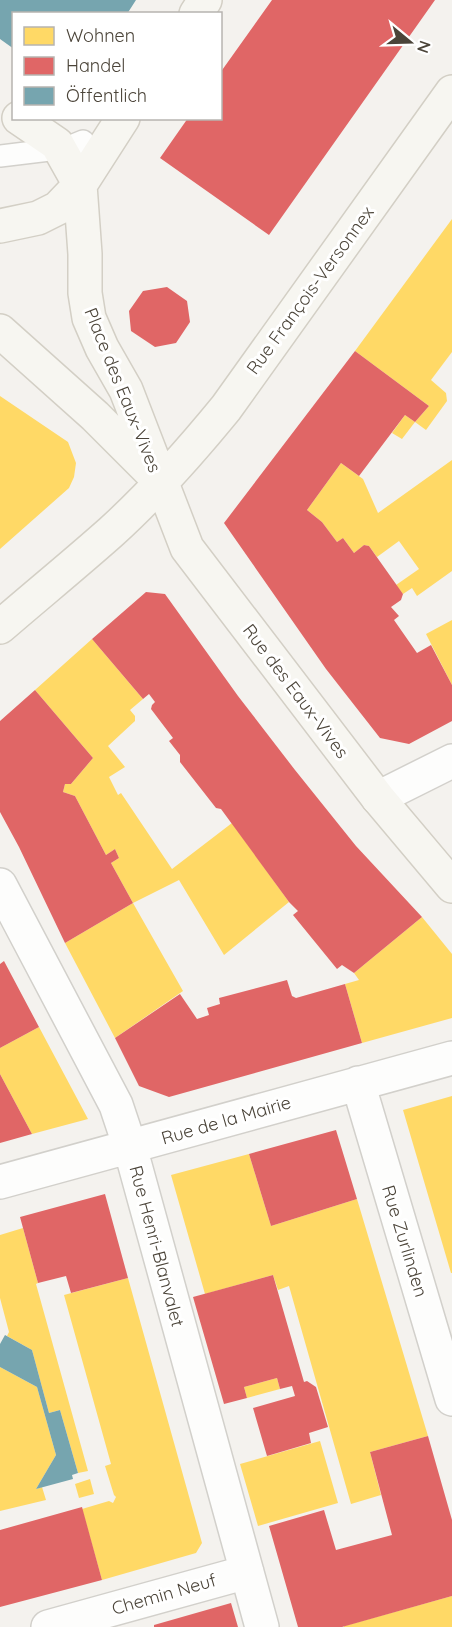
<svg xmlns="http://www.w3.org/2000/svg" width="452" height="1627" viewBox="0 0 452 1627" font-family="Quicksand,sans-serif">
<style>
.homes{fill:#ffd966}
.shops{fill:#e06666}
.public{fill:#76a5af}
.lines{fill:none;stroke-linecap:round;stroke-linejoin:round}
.lane-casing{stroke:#d2d0cb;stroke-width:24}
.street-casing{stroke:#d2d0cb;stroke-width:36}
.secondary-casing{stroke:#d3cfc5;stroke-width:36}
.lane{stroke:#fdfdfc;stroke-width:21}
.street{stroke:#fdfdfc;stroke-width:33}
.secondary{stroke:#f7f6f1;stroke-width:33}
.labels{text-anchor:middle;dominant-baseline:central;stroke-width:6;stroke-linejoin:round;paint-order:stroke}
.street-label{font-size:18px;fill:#4b4439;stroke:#fff}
</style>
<rect width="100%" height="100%" fill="#f4f2ee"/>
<!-- homes -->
<path class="homes" d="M452,219v133l-21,28 15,13 1,8 -21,29 -11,-8 14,-16 -74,-55z
M0,396l68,46 8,21 -2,14 -5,11 -69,61z
M405,415l10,7 -13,17 -10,-6z
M452,460v111l-35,25 -5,-8 -9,6 -7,-9 23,-16 -20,-28 -22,16 -8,-11 -5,-1 -10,8 -11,-15 -6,4 -15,-20 -15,-12 34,-47 22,16 15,34z
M452,620v65l-26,-51z
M92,639l51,60 -13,11 5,6v5l-27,25 17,21 -16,10 9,18 3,-2 51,76 60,-46 57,79 -65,53 -45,-75 -46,23 -22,-40 8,-5 -4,-9 -9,6 -31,-59 -12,-4 2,-8h6l22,-26 -58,-68z
M133,903l50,88 -68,47 -50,-95z
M422,917l30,37v64l-90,25 -17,-59 14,-4 -5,-7z
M39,1027l49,92 -56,15 -32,-60v-26z
M452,1096v177h-1l-48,-163z
M249,1154l22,72 86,-27 71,237 -58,16 11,43 -30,9 -62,-218 -11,4 -5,-15 -68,19 -34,-119z
M23,1228l15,55 -2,1 52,187 -10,2 -18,-63 -11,3 -17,-63 -25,-14 2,-4 -9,-34v-63z
M128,1278l74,265 -6,10 -94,27 -20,-71 27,-8 4,2 3,-6 -2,-2 -9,-29 6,-2 -47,-169z
M0,1367l37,20 19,68 -20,34 6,-2 4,13 -46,11z
M277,1378l3,11 -33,9 -3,-11z
M320,1441l18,62 -80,23 -18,-62z
M90,1479l4,15 -15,4 -4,-14z
M452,1596v31h-108v-1z"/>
<!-- shops -->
<path class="shops" d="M272,0h163l-166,235 -109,-77 28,-40h32v-45z
M167,287l20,14 3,21 -14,21 -21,4 -24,-16 -2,-20 14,-20z
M355,351l74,55 -14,16 -10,-7 -46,61 -18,-13 -34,47 15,12 15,20 6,-4 11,15 10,-8 5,1 34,48 -2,6 -10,7 8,9 -5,4 23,33 14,-8 21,40v36l-43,23 -29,-6 -54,-69 -102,-146z
M146,592l19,2 73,102 57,74 61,76 66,71 -68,56 -12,-8 -5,4 -44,-54 5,-4 -9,-9 -68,-93 -5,-1 -36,-46v-7l-11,-14 4,-3 -22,-29 1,-4 3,-3 -6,-8 -6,5 -51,-60z
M35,690l58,68 -22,26h-6l-2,8 12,4 31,59 9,-6 4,9 -8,5 22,40 -68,40 -46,-96 -19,-35v-91z
M4,961l35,66 -39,21v-84z
M287,980l5,16 4,2 49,-14 17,59 -193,54 -30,-11 -24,-48 65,-44 17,25 12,-4 -2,-7 13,-4 -1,-6z
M0,1074l32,60 -32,9z
M336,1130l21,69 -86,27 -22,-72z
M105,1194l23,84 -57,15 -5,-17 -28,7 -18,-66z
M273,1275l31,107 3,-1 9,6 12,40 -19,6 2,10 -44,13 -14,-48 42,-12 -3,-10 -12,3 -3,-11 -33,9 3,11 -23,6 -31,-107z
M428,1436l24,84v76l-110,31h-44l-29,-101 55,-16 12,40 56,-15 -22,-83z
M82,1507l20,73 -102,27v-77z
M231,1603l7,24h-84v-2z"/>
<!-- public -->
<path class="public" d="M0,0h136l-9,14h-113v35l-14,-10z
M5,1335l27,15 17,63 11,-3 18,63 -6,2 1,4 -37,10 20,-34 -19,-68 -37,-20v-23z"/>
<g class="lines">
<defs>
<path id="lane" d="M0,156l66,-8 17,-7"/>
<path id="street" d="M378,798l74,-37
M0,885l116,220 14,42 132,480
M358,1083l94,316
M0,1182l452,-124
M48,1627l199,-55"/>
<path id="secondary" d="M196,14l9,-14
M19,118l38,26 23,41 5,69v39l4,25 13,30 24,42 61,158 191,250 74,88
M0,226l38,-8 20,-10 22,-23 43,-67
M0,331l95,85 56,56
M0,627c37,-32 75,-63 111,-95 42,-38 79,-80 115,-124l226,-316"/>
</defs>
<!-- lane casing -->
<use href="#lane" class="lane-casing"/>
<!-- street casing -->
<use href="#street" class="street-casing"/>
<!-- secondary casing -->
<use href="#secondary" class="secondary-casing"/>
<!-- lane -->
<use href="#lane" class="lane"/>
<!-- street -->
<use href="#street" class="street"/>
<!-- secondary -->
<use href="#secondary" class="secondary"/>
</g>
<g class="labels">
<!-- street labels -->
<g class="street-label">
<text transform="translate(310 290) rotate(-54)">Rue François-Versonnex</text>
<text transform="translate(123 390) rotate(68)">Place des Eaux-Vives</text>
<text transform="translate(296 691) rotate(53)">Rue des Eaux-Vives</text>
<text transform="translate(226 1120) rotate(-16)">Rue de la Mairie</text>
<text transform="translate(405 1241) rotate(73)">Rue Zurlinden</text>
<text transform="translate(157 1246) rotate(75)">Rue Henri-Blanvalet</text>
<text transform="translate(164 1594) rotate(-16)">Chemin Neuf</text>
</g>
</g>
<!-- legend -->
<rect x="12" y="12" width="210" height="108" fill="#ffffff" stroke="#b7b4b0" stroke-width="1.5"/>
<rect x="24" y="27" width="30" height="18" fill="#ffd966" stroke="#b7b4b0" stroke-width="1.5"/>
<text x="66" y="42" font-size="18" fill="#4b4439">Wohnen</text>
<rect x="24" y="57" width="30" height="18" fill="#e06666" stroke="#b7b4b0" stroke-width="1.5"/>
<text x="66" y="72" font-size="18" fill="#4b4439">Handel</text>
<rect x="24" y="87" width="30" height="18" fill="#76a5af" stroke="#b7b4b0" stroke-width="1.5"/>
<text x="66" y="102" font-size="18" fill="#4b4439">Öffentlich</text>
<!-- north arrow -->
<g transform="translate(410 42) rotate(109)" stroke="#ffffff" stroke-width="4.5" paint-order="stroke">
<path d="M0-4.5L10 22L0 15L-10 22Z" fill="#4b4439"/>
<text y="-9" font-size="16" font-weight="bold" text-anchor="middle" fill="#4b4439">N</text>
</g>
</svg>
